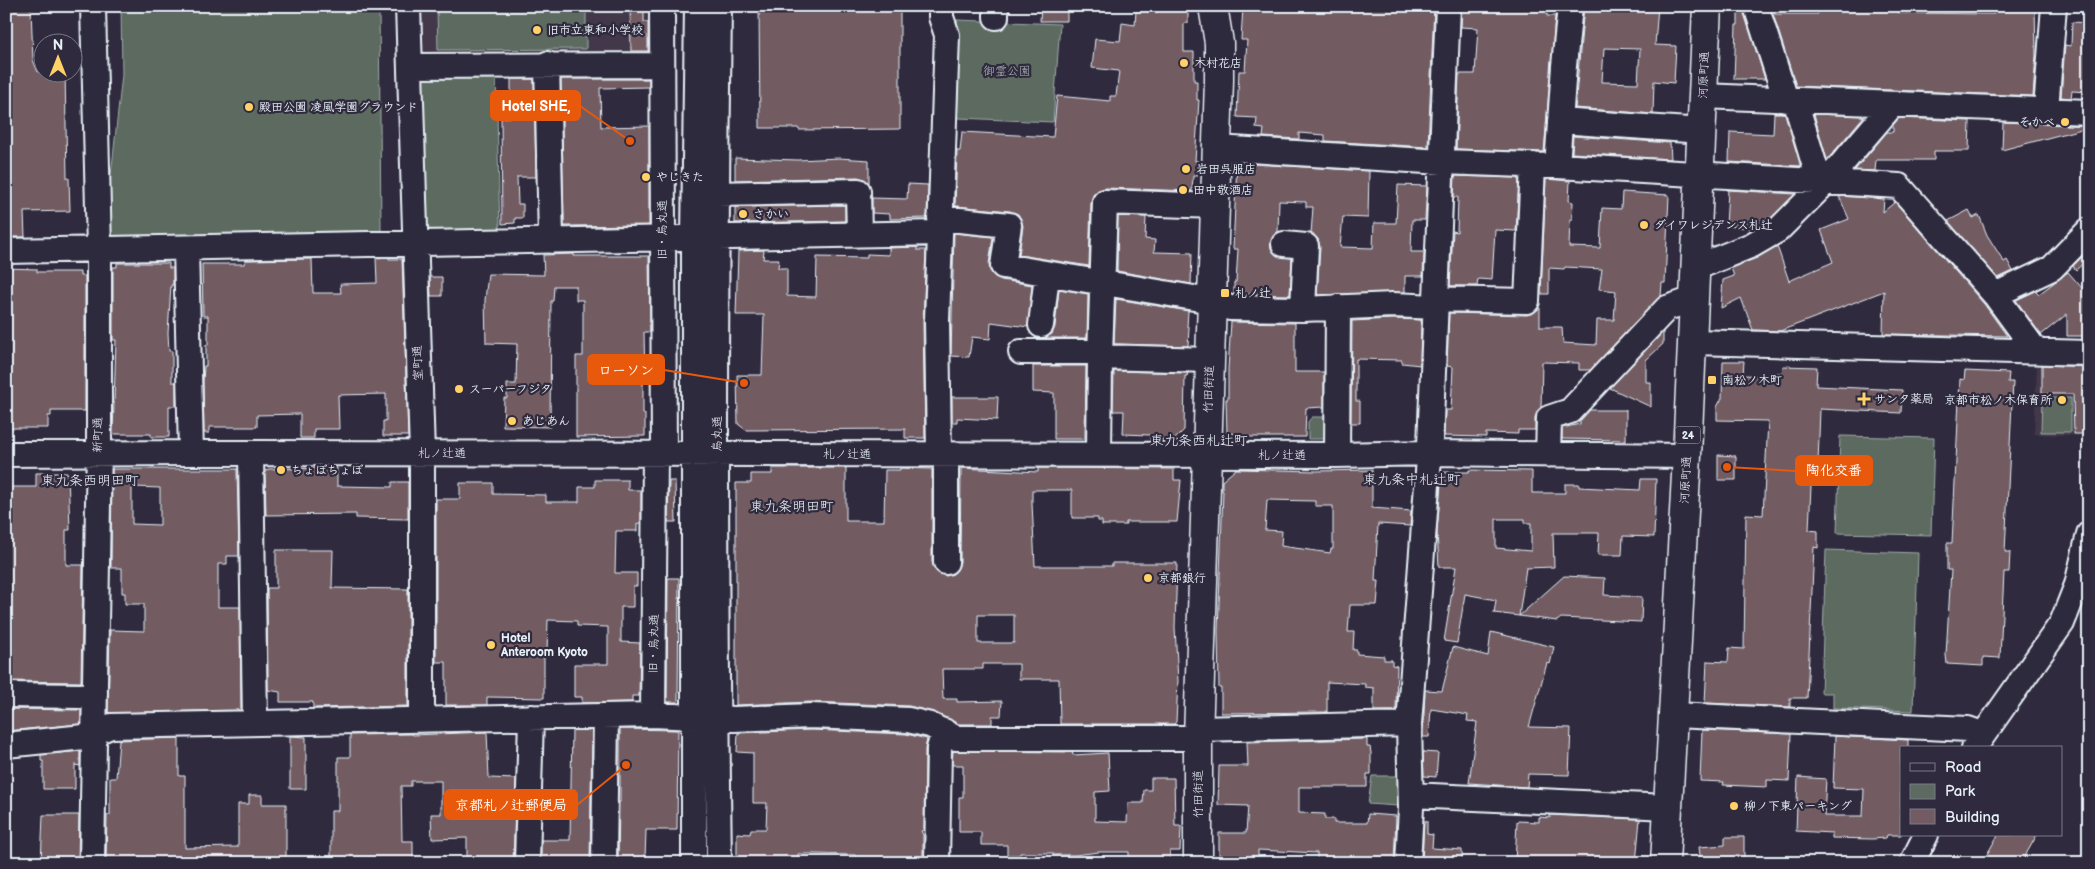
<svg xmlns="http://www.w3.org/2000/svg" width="2095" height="869" viewBox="0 0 2095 869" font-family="'Balsamiq Sans','Klee One',sans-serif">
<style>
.built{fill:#433948}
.green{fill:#5c6a61;stroke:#a2aeac}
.building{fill:#725b62;stroke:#e8f1f8;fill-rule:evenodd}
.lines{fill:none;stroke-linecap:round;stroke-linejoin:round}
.minor-casing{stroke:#e8f1f8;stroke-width:28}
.major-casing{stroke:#e8f1f8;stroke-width:31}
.highway-casing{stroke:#e8f1f8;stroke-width:31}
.minor{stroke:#2f2a3d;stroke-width:24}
.major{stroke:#2f2a3d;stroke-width:28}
.highway{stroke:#2f2a3d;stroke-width:28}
.poi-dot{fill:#ffd166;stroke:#2f2a3d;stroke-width:2}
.labels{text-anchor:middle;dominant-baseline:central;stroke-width:4.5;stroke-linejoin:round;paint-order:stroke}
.shield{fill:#2f2a3d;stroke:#b0b5c0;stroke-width:1}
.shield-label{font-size:11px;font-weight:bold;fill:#e8f1f8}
.poi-label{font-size:12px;font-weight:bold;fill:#e8f1f8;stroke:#2f2a3d;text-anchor:start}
.park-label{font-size:12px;fill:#b0bbbc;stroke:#2f2a3d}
.street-label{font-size:12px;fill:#e8f1f8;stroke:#2f2a3d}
.neighbourhood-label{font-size:14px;fill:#e8f1f8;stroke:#2f2a3d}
.leader{fill:none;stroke:#e8590c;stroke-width:2}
.callout-dot{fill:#e8590c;stroke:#2f2a3d;stroke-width:2}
.callout{fill:#e8590c;stroke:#e8590c;stroke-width:2}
.callout-label{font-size:14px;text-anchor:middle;font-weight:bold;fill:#fff}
</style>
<rect width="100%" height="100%" fill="#2f2a3d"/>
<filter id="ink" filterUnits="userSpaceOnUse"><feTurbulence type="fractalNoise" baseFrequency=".02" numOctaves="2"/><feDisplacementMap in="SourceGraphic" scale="10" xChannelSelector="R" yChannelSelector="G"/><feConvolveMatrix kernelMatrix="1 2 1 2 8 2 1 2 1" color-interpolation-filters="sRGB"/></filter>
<g filter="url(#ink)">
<!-- built -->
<path class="built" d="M418,6h236l2,47 -237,2z
M2037,363l52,2v71l-55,-2z"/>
<!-- green -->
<path class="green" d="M121,6h258l2,225 -268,8 -8,-8 17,-156z
M437,6h149v43l-148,1z
M957,20l103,4 -7,98 -95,-4 -5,-5z
M496,73l4,158 -65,2 -12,-11 -4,-141 6,-7z
M2042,398h29v34h-30z
M1312,417h24l-1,22h-27v-17z
M1840,436l94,2 -3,97 -94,-2z
M1826,550l92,3 -5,158 -80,-3v-15h-12z
M1372,776h30l-4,30 -30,-2z"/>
<!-- building -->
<path class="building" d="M6,6h21v2h4l2,52 5,12h27l2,106h2l1,33 -46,1 1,25h-19z
M630,6h14v16h4v29h-17z
M759,6h141v123l-101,1 -1,-2h-38z
M1041,6h26v15h-27z
M1243,6h191l-6,141 -103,-6v-6l-26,-2v6l-36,-2 1,-8 -8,-1 1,-10 -20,-1 2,-46h6l2,-31h-6z
M1462,6h85v10h8l-11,136 -88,-3 3,-75h16l3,-46 -17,-1z
M1584,6h74l-3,39 21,1 -2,37 -20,-2 -1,33 -78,-6zM1604,48l36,1 -2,34 -36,-1z
M1818,6h78v6l7,1 91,1v-5h4v-3l37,2 1,47 -3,41 -237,-10 -23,-72h45z
M1158,9l30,1v13h-4v29h10v29h3v19h2l-4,61h3l-1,15h-4l-1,15 -86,-3 -8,2 -5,5 -2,7 -2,64 -70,-11 4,-29 -2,-7 -3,-5 -8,-3 -55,-5 2,-55h3l2,-19 91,5 4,-41 53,5v-5h6l3,-25 -27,-3 3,-29 25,2 2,-18 13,2 1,-14 22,1z
M1738,10h5l22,69h-31l2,-54h2z
M2072,22l17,1 -2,69 -15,-1 -1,7 -10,-1 4,-52 6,1z
M511,79h23l2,98h-19l1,27h5v14h-8v5l-13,1 -1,-106 10,-1z
M561,79h88v8l-49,1 1,39 48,-1v99l-85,1z
M1774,113h11l16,53 -72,-4 1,-30 43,2z
M1814,114l50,2 -37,44z
M1899,118l71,3 -1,30h-35v9h-58l-1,11 -20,-1 32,-38h6v-7z
M2003,122l86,4v1l-87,23z
M1573,136l97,7 1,16 -99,-6z
M735,158l63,2 41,-2 30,2v23l-5,-4 -6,-2 -123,3z
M1237,163l132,8 -1,47 -25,-1 -3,30 33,1 1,-25h22l2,-38 29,1 -2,34h-13l-1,32h13l-1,24h-18v16l-88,3 3,-48 -2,-8 -7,-5 2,-27h-7v-5l-27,-1 -1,31 -5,5 -3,6 2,7 4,5 16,3 -2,37 -56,-1v-12h2l2,-33h-5z
M1455,176l64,2 -3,53 -21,-1 -3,50 -14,-1 -1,7h-27l3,-55 4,1 1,-35h-4z
M1546,179l24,2 -1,20 4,1 -1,18h-2l-1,27 31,1 2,-40 19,1 1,-17 47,3 -4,88h-3l-1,13 -71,74h-11v-7l-37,-1 -1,46 -6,9v13h-17v4l-32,-1v4l-42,-1 1,-26h6l2,-43 -6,-1 2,-53 78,2 6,-2 7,-5v19h22l1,16 33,2 1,-25h17l2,-29 -17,-2 3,-20 -37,-2 -1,2 -15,-1v26h-8z
M908,184l20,1 -1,33 -37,1v-5l-18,-1v-15l35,1z
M1728,190l67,4 -24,24h-4v3l-13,7h-4l-24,-2z
M1839,196l45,3 -1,13 12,-10 89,102 23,32 -124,-2 1,-43 -104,40 -27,-1 -12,-32 -20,10 2,-28 11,-4 -3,-8 26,-10 20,-12 12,35 44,-19 -12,-32 28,-11z
M845,205v16l-110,2v-16z
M1969,210l4,8 6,-3 8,20 17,27 3,-2 6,11 -15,7 -50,-57z
M1118,216l28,1 -1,22 10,1 -1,12 38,1 -1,31 -74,-13z
M954,233l39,4 -4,27 1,7 4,5 7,4 31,5 -4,42 -37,-5 -1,17 -18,-2 -3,20 -18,-1z
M917,247v3h9l-3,71 2,117h-20v-9l-159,1 -8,-6 -1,-49h25l2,-60h-28l2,-64 26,-1 -1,9h16l-1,9h9v28l29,1 1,-40 50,1v-4l22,1v-7z
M2089,250v8l-13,12 -3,-4z
M574,254v2h75l1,76h-6l1,50h-2v32h2v22l-69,1v-81h7v-56h-7v-14h-22l-1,15h-2l-1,126 -47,-1 1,-28h3v-14h9l1,-40 -31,-1 -1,-43 3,-26 56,1 -1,-20z
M389,257v2h13l6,177h-25v-15h3v-27l-48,1 1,34h-25v9h-14v-24l-43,1v12h-48v6h-5l-1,-51 1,-16h2v-21h2v-29h-5l-1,-52h42l1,-4 67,-1 1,34h28l-1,-9 37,-1 -1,-25z
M117,263h52v5h4v17h-2l-3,48 1,18h3v31h4v24h-7v31h-18v-3h-38l3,-94h-3v-73h4z
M6,268l31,1v3h43v4h5v135h-34v5h-3v12h-42z
M2068,272l21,24v37l-2,3h-20v-22l-26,21 -25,-35 20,-9 3,3z
M430,277h12v19h-11z
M1059,289l29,5 -1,44h-44l9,-4 3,-7z
M1116,299l72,12 -1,16h2l-1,19 -74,-2z
M1393,319l28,1 -1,45 -18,-2v-3l-46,-1v42h4v22h-9l1,-102z
M1231,322l64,1v49h29v35l-18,1 -1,29h-67v-3l-11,-1 -1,-34h2v-30z
M1663,332v12l-17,16v22h5v25l-41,-19z
M1723,361h21l-1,14 27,1 1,-3h11l1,-7 34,1 -1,19 86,4 -1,23 -81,-4 -2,55h-6l-3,66 9,1v17l-4,-1 -7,151h-17v9l-85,-4 2,-42 21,1 1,-14 15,1 2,-135 17,1 5,-94 -51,-1v-13l5,-9z
M2042,365l47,2v67h-15l-1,-40h-31z
M1033,366h53l-1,73h-31v-46l-21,-1z
M1114,371l74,2 -1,3h-2l-1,54 -10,10 -24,-1v-4l-27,-1 1,-23h-11z
M1965,371l44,2 -1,9h5l-8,170h5l-1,20h-5l-4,86 -17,-1v9l-36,-2 -1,-9 5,-85h-4v-27h5l8,-164 4,1z
M952,397h46l-1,23 -40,-2v4h-5z
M1590,410h36v30l-64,-1v-11l18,-4v-3z
M1718,455l18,1v24h-18z
M337,468v18l55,1v-5h16v37l-52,-1v-4l-90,1 -1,-44 4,-2z
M772,468h74v53h38l1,-51h15v-2l32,1v93l2,7 6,5 6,2 7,-2 5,-6 2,-6 1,-94 77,4v-4l136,1v11h7l-4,42h-51v3h-24v-4h-4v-3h-26v-28h-40v13l3,63h77v-3h65l-2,64 3,54 -2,41 -2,2h-114l-1,-45h-40v-15h-36v5h-41l1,30h14v3l45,-1 -1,15h-9v8h-33l-26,-12 -24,-6 -97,-4 -76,3v-222h15v-9h21zM978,615h36v28h-36z
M112,469h125l2,87h-12v8h-9v43h22l1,103 -133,3 2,-83 34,1v-27h-19v-11h-3v-25h-11zM134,487l26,1v37l-28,-1v-35z
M1236,469l80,2 56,-1v38l39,3 -1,15 -32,-2 -3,57h4l-2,24h-27l-2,27h6l-1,18h4v4l27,2v4h8v5l5,1 -1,45h-22v-23l-9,-1v-3l-38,-2v30l-106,1v-25h-2l-1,-57 5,-140h-1v-10zM1267,500l48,1v5h18v43h-2l-1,4 -49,-7 1,-15 -17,-1z
M1469,470l63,1v22h33v-9h14v3l61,3 1,-11h15l-2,58 -31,-1 -1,19h-24l1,-22h-46l1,34 -28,1 -7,48 -25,-3 2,-13 -31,-6 -8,49 -13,-2 12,-74h-17l-2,-36 5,-59h27zM1496,519h29v4h6v28l-35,-3z
M36,473h32l2,57h-4v35h17l-2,117 -75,-1v-194h30z
M595,480h33v10h13v32l-4,2v7h-21l-1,42h22v13h-4v21h-12v35l19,1 -1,53h-7v6l-50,1v-6h-8v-33h34v-37l-31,-1v-5l-29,-1 -1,32h-3v46l-57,-1v8h-41v-43h-10v-163h24v-16h33v11l53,1v7h33v-15h16z
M669,481h6l1,41h-8z
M276,550h57l-1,38 76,1v117l-95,2v-6h-33v-10l-12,-2 -1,-102h9z
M1564,576l41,2 -1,17 38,2 -1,25 -80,-4 -4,3 -38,-5z
M668,578h11l-1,124h-11z
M1491,632l63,15 -4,17 -3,-1 -18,64 42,1 -2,47 -41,-1 -1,13 -58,-4 8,-61 -10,-1 1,-6 -37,-6 -2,28h-6l2,-47 17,1 11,-44 35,9z
M6,709l75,1v14l-75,7z
M620,729l58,1 -1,100h-31l-1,29h-3v4h-24l1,-61h1z
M572,730h20l-2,133h-49v-23h29z
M811,730l95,4 21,5 -2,10 -1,81 -3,1 2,4v28h-66l-2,-8 -42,-1h-15v9h-61v-30l13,1 1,-5h15l1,-26h-14v-50l-16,-1 1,-19z
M1702,730l89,4 -2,47 -22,-1v7l-44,-2 1,-3 -24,-1z
M487,732l2,46 27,1 -3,84h-46v-25l-35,1 -1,-25h10v-33h-30v5h-10l1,55h11v21l-82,1v-52h7v-54h12v-22l62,-1 1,1z
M290,736l16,1v52h-16z
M1835,736l73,4v8h-7v87h-14l-1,3 -14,1 -40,-1v-5l-36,-2 2,-54 28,2 -2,37h39l1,-27 -31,-1z
M179,738v38h6v72l53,-1v-43h11v-9h13v9h24v59h-180l1,-48h3v-37h6l3,-38z
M1367,739v8h3l1,6v21h-4v13h-68v26l26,1v5h9v4h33l1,-9 28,2 -2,47h-77v-10l-59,-3v6h-8v6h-31v-29h27l2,-27 -30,-1 1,-39h29l-1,-24z
M80,751v15l-5,-1v24h-32v-28h-2v-6z
M953,751l119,1 1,3 35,-2 2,38 -15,1v29l32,1 1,-19h15l1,-13h7v-12h23l1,48h6l-1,25h-10l-1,12h-40v-11h-30l-24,3h-22v-2h-33v2h-13v-10h-26v-13h-22v-35h4v-32h-11z
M1423,752l15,1 -2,24 -12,-1z
M43,815h36l-1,48h-37z
M1550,815l90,4 -4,44h-121l2,-42 22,1v-5l11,1z
M1424,821h3v13l6,1 -1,13 30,2v13h-40z
M1998,835h39l-16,28h-39z
M1725,837h19v26h-43l-2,-16 26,-2z"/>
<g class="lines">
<defs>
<path id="minor" d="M408,6l14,447v266
M662,6l2,447
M1756,6l30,94
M996,17v-11
M547,64l4,177
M410,66l252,-1
M1703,96l386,16
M1795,100l24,80
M2046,110l8,-104
M1560,121l142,10
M1217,148l225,14 115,4 342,20 96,109 41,56
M1557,166l7,-100 6,-60
M717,194l141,-3 1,43
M940,218l69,7 -6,41 191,32 18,3 18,7 73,1 90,-4 43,2
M1284,244l22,2 -3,63
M186,248l5,205
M6,251l933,-18
M1695,268l57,-23 26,-15 50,-50 65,-76
M1995,295l57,-27 37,-38
M1436,299l91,2 6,-136
M1041,325l6,-50
M1692,342l397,11
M1021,352h79
M1100,357l110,3
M6,454l185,-1 1146,2 92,-2 258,3
M251,454l4,268
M939,454l-2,-133 10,-286 -6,-18v-11
M946,454v108
M1099,454l1,-97 5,-155 110,4
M1337,455l1,-148
M1548,455l1,-37 21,-7 97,-103 27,-9
M6,695l76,1 13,-3
M653,715l2,-262
M1674,715l294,14 14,5
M1198,729l211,-5
M6,745l78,-8 27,-11 542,-11 81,4 77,-3 97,4 22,5 26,13h242
M1974,748l88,-125 15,-38 12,-51
M1411,795l257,12
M92,863l7,-420v-194l-6,-243
M527,863l4,-146
M604,863l2,-147
M694,863v-625l3,-232
M719,863c-4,-286 -4,-571 0,-857
M937,863l2,-114 5,-18
M1408,863l3,-55 -2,-84 21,-279 18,-439
M1912,863l14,-28"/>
<path id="major" d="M1198,863v-125l21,-658v-37l-6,-37"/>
<path id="highway" d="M1665,863l22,-407 20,-450"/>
</defs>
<!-- minor casing -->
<use href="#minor" class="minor-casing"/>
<!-- major casing -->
<use href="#major" class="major-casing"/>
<!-- highway casing -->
<use href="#highway" class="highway-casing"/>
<!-- minor -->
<use href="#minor" class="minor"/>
<!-- major -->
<use href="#major" class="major"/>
<!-- highway -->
<use href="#highway" class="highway"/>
</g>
</g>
<!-- markers -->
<g class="poi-dot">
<circle cx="537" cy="30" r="5"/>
<circle cx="1184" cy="63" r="5"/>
<circle cx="249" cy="107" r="5"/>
<circle cx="2065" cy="122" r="5"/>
<circle cx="1186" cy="169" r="5"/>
<circle cx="646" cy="177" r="5"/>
<circle cx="1183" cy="190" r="5"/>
<circle cx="743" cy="214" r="5"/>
<circle cx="1644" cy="225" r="5"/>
<rect x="1220" y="288" width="10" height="10" rx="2.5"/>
<rect x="1707" y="375" width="10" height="10" rx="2.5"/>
<circle cx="459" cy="389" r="5"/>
<path d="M1861.5 391.5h5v5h5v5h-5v5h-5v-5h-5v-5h5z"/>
<circle cx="2062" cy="400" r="5"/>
<circle cx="512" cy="421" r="5"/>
<circle cx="281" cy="470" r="5"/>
<circle cx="1148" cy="578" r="5"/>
<circle cx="491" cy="645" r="5"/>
<circle cx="1734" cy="806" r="5"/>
</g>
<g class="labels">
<!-- shield labels -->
<rect class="shield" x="1675.5" y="426.5" width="25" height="17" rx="4"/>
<g class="shield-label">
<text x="1688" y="435">24</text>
</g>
<!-- poi labels -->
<g class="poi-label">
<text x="547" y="30">旧市立東和小学校</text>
<text x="1194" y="63">木村花店</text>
<text x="259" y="107">殿田公園 凌風学園グラウンド</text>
<text x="2055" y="122" text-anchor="end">そかべ</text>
<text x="1196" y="169">岩田呉服店</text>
<text x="656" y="177">やじきた</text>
<text x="1193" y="190">田中敬酒店</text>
<text x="753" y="214">さかい</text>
<text x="1654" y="225">ダイワレジデンス札辻</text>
<text x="1235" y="293">札ノ辻</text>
<text x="1722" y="380">南松ノ木町</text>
<text x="469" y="389">スーパーフジタ</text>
<text x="1874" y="399">サンタ薬局</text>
<text x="2052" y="400" text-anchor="end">京都市松ノ木保育所</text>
<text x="522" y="421">あじあん</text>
<text x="291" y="470">ちょぼちょぼ</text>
<text x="1158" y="578">京都銀行</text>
<text x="501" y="638">Hotel<tspan x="501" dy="14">Anteroom Kyoto</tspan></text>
<text x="1744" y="806">柳ノ下東パーキング</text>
</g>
<!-- park labels -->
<g class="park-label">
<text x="1007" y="71">御霊公園</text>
</g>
<!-- street labels -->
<g class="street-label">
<text transform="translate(1704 75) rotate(-88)">河原町通</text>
<text transform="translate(662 230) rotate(-90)">旧・烏丸通</text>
<text transform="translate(418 363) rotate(-92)">室町通</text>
<text transform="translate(1209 389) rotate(-88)">竹田街道</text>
<text transform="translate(717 434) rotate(-90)">烏丸通</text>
<text transform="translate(98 435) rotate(-89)">新町通</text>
<text x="442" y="453">札ノ辻通</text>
<text x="847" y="454">札ノ辻通</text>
<text x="1282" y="455">札ノ辻通</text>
<text transform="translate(1686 480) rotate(-87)">河原町通</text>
<text transform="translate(654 644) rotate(-89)">旧・烏丸通</text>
<text transform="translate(1198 794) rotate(-90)">竹田街道</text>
</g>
<!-- neighbourhood labels -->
<g class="neighbourhood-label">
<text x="1199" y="440">東九条西札辻町</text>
<text x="1412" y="479">東九条中札辻町</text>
<text x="90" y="480">東九条西明田町</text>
<text x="792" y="506">東九条明田町</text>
</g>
</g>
<!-- callouts -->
<path class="leader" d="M630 141L580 106M744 383L664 370M1727 467L1796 471M626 765L577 805"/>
<g class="callout-dot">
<circle cx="630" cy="141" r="5"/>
<circle cx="744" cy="383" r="5"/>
<circle cx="1727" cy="467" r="5"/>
<circle cx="626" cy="765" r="5"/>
</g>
<g class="callout">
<rect x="491" y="91" width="89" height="29" rx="5"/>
<rect x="588" y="355" width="76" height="29" rx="5"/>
<rect x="1796" y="456" width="76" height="29" rx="5"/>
<rect x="445" y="790" width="132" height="29" rx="5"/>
</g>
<g class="callout-label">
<text x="536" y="111">Hotel SHE,</text>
<text x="626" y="375">ローソン</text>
<text x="1834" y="475">陶化交番</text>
<text x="511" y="810">京都札ノ辻郵便局</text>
</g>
<!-- margin -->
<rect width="2095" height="869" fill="none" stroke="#2f2a3d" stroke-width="25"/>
<rect x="12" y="12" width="2070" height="844" fill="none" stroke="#e8f1f8" stroke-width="2" filter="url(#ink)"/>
<!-- legend -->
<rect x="1900" y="746" width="162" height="90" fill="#2f2a3d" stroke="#797a88"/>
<rect x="1910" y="763" width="25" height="8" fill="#2f2a3d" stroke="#797a88"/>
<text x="1945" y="772" font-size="15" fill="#e8f1f8">Road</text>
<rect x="1910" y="784" width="25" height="15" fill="#5c6a61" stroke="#797a88"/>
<text x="1945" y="796" font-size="15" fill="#e8f1f8">Park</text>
<rect x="1910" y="809" width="25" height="15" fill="#725b62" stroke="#797a88"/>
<text x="1945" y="822" font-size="15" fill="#e8f1f8">Building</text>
<!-- north arrow -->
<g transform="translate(58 58)"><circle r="24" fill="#2f2a3d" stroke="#797a88"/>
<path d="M0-4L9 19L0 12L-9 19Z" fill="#ffd166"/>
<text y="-8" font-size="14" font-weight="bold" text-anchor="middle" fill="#e8f1f8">N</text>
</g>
</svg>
